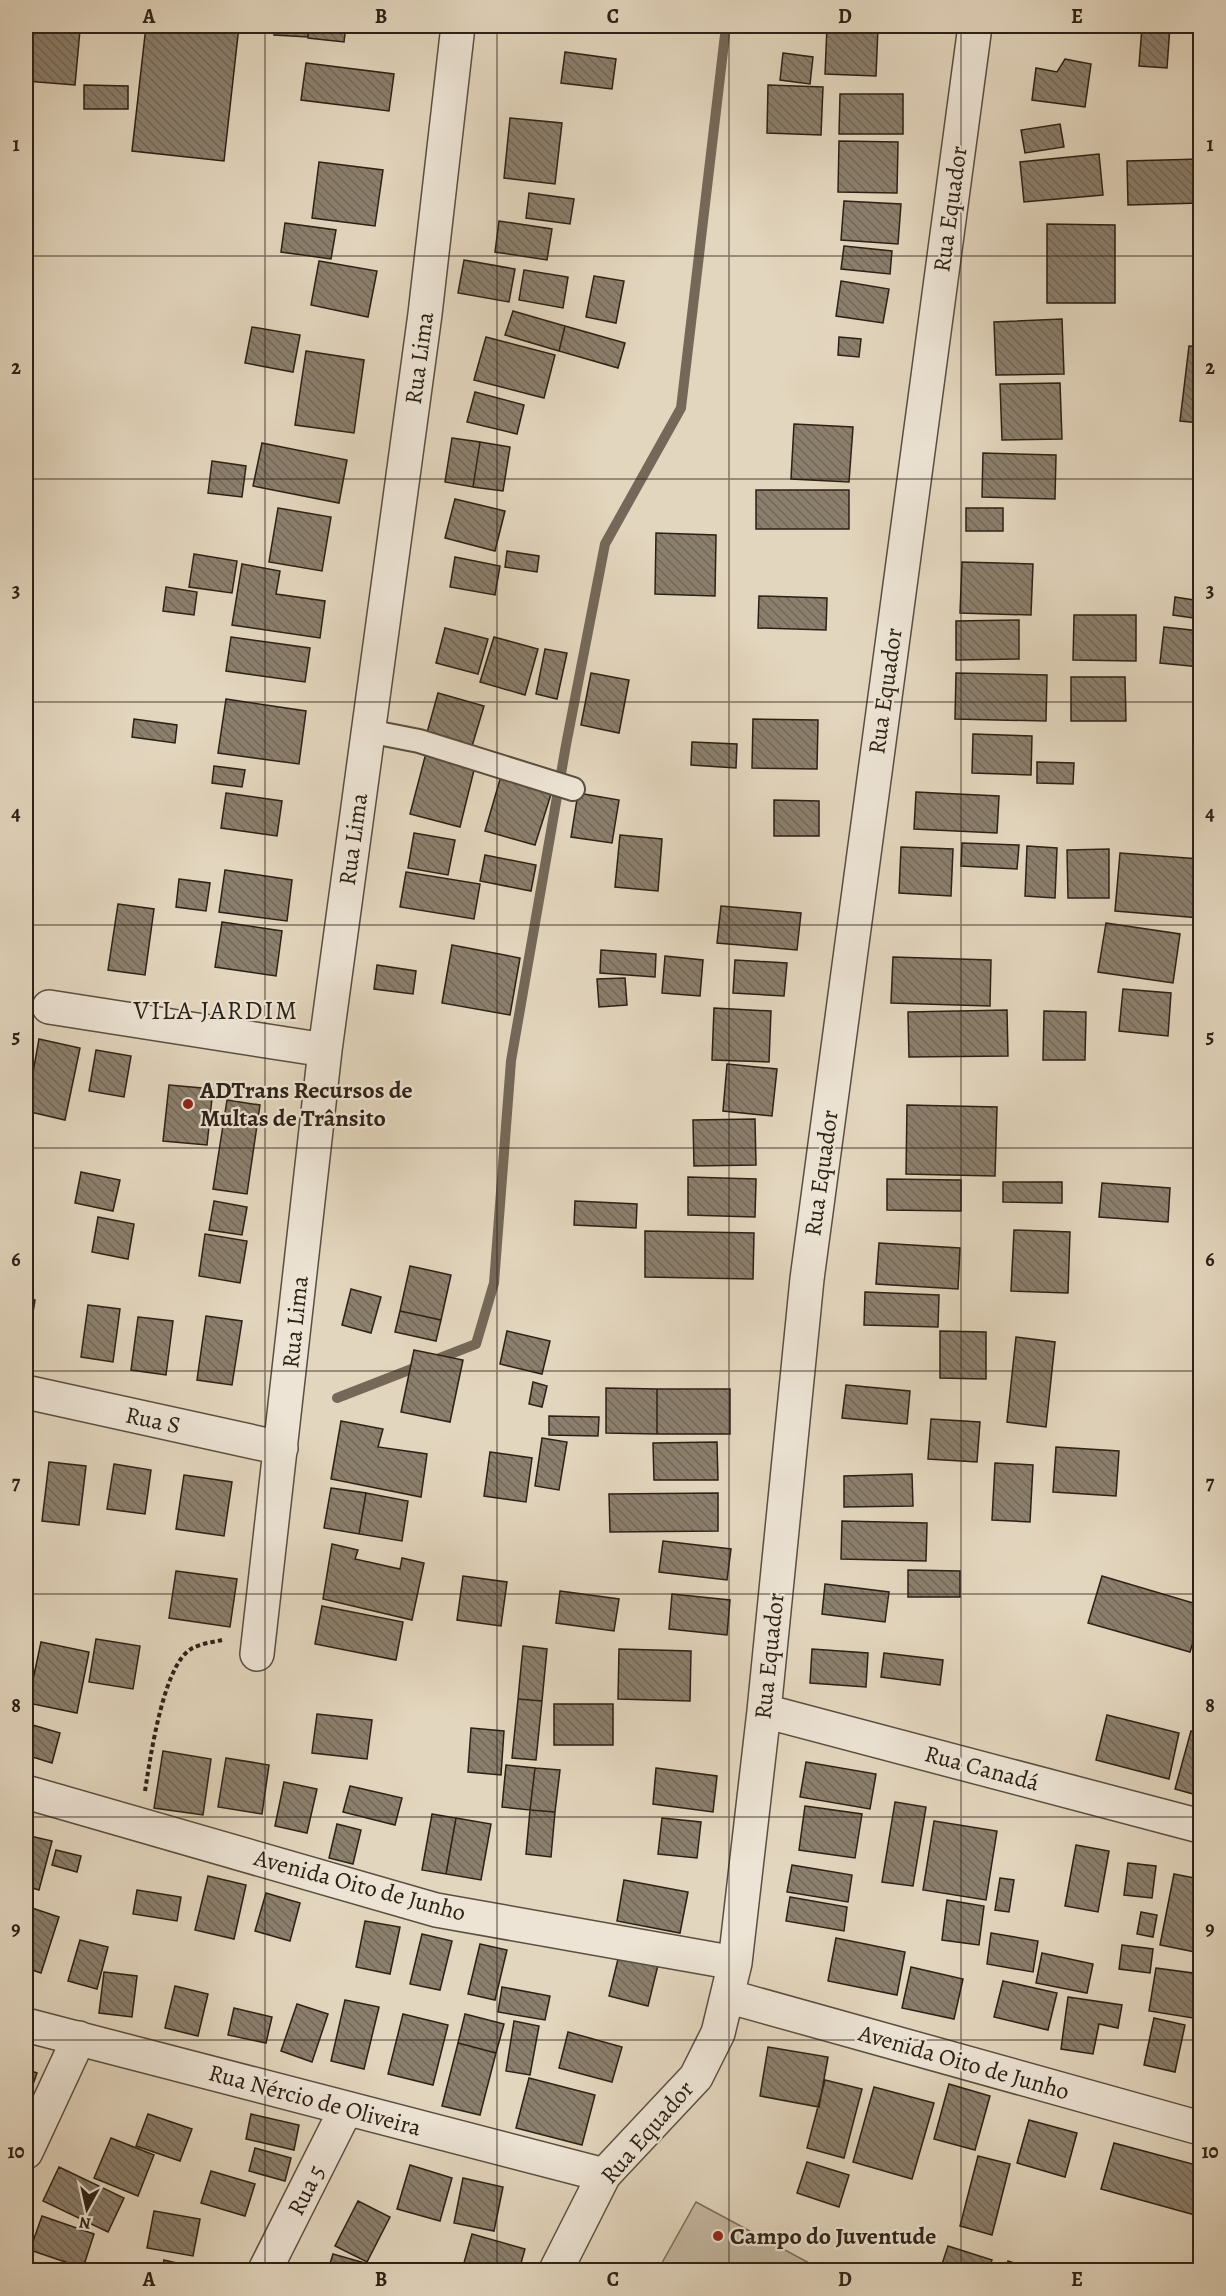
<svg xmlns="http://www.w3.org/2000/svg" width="1226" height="2296" viewBox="0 0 1226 2296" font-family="Alegreya,serif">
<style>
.pitch{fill:#c4b7a1;stroke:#786c5b;stroke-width:1.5}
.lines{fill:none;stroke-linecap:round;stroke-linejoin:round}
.stream{stroke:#756858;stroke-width:10}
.building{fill:url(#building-back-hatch);stroke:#2c2115;stroke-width:1.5}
.service-casing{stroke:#5a4e3f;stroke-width:26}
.minor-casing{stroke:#5a4e3f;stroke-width:36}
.path{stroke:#2c2115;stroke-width:4;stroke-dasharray:4.5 3;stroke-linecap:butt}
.service{stroke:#ede4d5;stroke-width:22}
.minor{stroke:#ede4d5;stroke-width:33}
.grid{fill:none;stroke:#2c2115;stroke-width:1.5;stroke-opacity:0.55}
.poi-dot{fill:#8f2418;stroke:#ede4d5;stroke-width:2}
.labels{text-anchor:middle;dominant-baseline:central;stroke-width:4.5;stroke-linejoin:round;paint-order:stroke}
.street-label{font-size:24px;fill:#2c2115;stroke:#ede4d5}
.poi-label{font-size:24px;font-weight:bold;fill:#2c2115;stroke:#ede4d5;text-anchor:start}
.neighbourhood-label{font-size:26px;letter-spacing:1.5px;fill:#2c2115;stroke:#ede4d5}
.neatline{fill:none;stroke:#2c2115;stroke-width:2}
.grid-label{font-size:20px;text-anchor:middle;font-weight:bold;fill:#2c2115}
</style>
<defs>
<pattern id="building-back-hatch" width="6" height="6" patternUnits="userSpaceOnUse" patternTransform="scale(1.5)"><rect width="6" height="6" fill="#8b7f6d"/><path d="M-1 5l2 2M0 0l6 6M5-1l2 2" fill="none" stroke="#726858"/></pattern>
</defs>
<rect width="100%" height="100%" fill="#e3d6be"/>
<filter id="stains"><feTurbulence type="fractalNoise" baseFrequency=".00333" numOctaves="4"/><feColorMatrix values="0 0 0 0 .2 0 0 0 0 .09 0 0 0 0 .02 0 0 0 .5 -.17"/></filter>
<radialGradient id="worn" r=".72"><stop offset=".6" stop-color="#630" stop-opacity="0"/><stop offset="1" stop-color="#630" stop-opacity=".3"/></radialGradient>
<!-- pitch -->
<path class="pitch" d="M696,2202l126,68h-164z"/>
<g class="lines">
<!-- stream -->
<path class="stream" d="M337,1398l139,-54 18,-61 17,-222 55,-316 39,-201 76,-136 45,-382"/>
</g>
<!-- building -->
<path class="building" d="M26,26l54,4 -5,55 -49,-4z
M146,26h93l-15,135 -92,-10z
M275,26h33v11l-34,-2z
M309,26h37l-2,16 -36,-4z
M617,26h30v6l-30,-3z
M827,26l51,1 -2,49 -51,-2z
M1142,26h28l-3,42 -28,-2z
M565,52l51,7 -4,30 -51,-6z
M783,53l30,4 -3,27 -30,-4z
M1065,59l26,5 -6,43 -53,-7 4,-32 21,4z
M306,63l88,11 -5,37 -88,-11z
M84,85l44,1v23h-44z
M768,85l55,2 -2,48 -54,-2z
M840,94h63v40h-64z
M1198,99h2v55h-3z
M510,118l52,5 -7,61 -51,-6z
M1060,124l4,23 -39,6 -4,-23z
M839,141l59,1 -1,51 -59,-1z
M1099,154l4,41 -79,7 -4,-40z
M1200,159v44l-72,2 -1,-44z
M319,162l64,8 -8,56 -63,-8z
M529,193l45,6 -4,25 -44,-6z
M844,201l57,3 -3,40 -57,-4z
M499,221l53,8 -5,31 -52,-8z
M285,223l51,7 -5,29 -50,-7z
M1047,224l68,1v78h-68z
M844,246l48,5 -2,23 -49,-5z
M464,260l51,9 -6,33 -51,-9z
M319,261l58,10 -9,46 -57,-12z
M524,270l44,7 -5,31 -44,-8z
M594,276l30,5 -8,42 -30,-6z
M841,281l48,8 -6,34 -47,-7z
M513,311l52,15 -6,25 -54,-16z
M1062,319l2,55 -68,1 -2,-53z
M565,326l60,17 -7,25 -59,-17z
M252,327l48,8 -7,37 -48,-9z
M486,337l69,18 -11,43 -70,-18z
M839,337l22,2 -2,18 -21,-2z
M1189,346l11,1v76l-20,-2z
M306,351l58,9 -10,73 -59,-8z
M1060,383l2,56 -60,1 -2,-56z
M475,392l49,13 -7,29 -50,-12z
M794,424l59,3 -4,55 -58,-3z
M452,438l28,4 -7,45 -28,-5z
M480,442l30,5 -7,44 -30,-4z
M262,443l85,17 -8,43 -86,-17z
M983,453l73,2 -1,44 -73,-2z
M212,461l34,5 -4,31 -34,-4z
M756,490h93v39h-93z
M455,499l50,12 -10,40 -50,-13z
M278,508l53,9 -9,54 -53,-9z
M966,508h37v23h-37z
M656,533l60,2 -1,61 -60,-2z
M507,551l32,5 -2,16 -32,-5z
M194,554l43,7 -5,32 -43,-6z
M455,557l45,9 -5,29 -45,-8z
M962,562l71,2 -2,51 -71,-2z
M242,564l38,7 -4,23 49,7 -5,37 -88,-13z
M166,587l31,5 -3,23 -31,-4z
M759,596l68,2 -1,32 -68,-2z
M1175,597l25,4v18l-27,-4z
M1074,615h62v46l-63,-1z
M1019,620v39l-63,1v-39z
M1164,627l36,4v36l-40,-4z
M445,628l43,11 -10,35 -42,-11z
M231,637l79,11 -5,34 -79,-11z
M494,637l44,12 -13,46 -45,-13z
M545,649l22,4 -10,46 -21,-5z
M591,673l38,7 -10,53 -38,-8z
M956,673l91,2 -1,46 -91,-2z
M1071,677h54l1,44h-55z
M438,693l46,13 -14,47 -45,-13z
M226,699l80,12 -7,53 -81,-11z
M134,719l43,6 -2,18 -43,-6z
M753,719l65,1 -1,49 -65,-1z
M973,734l59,2 -1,39 -59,-2z
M692,742l45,2 -1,24 -45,-3z
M426,753l49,13 -15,61 -50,-13z
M1037,762l37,1 -1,21 -36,-1z
M214,766l31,4 -3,17 -30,-4z
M501,776l51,15 -17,54 -50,-14z
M916,792l83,4 -2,37 -83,-4z
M226,793l56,8 -5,35 -56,-8z
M578,793l41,7 -7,43 -41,-6z
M774,800l45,1v35h-45z
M414,833l41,7 -7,35 -40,-7z
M620,835l42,4 -4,52 -43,-4z
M962,843l57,2 -2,24 -56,-3z
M1027,846l30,2 -2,50 -30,-2z
M901,847l52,2 -2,47 -52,-3z
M1109,849v49h-41l-1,-48z
M1120,853l80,6v59l-85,-7z
M485,855l51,10 -5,26 -51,-10z
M225,870l67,10 -5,41 -68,-9z
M406,872l74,12 -6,35 -74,-12z
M179,879l31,4 -4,28 -30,-4z
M118,904l36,5 -9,66 -37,-5z
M721,906l80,7 -4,37 -80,-7z
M222,922l60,9 -6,45 -61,-9z
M1106,923l74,11 -7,49 -75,-11z
M452,945l68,13 -10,57 -68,-12z
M601,950l55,4 -1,23 -55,-4z
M665,956l38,4 -3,36 -38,-3z
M893,957l98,3 -1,46 -99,-3z
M735,960l52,3 -3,33 -51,-3z
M377,965l39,6 -3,23 -39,-5z
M625,978l2,27 -28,2 -2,-28z
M1123,989l48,4 -3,43 -49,-5z
M714,1008l57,3 -2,51 -57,-2z
M1007,1010l1,46 -99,1 -1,-45z
M1044,1011l42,1 -1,48h-42z
M39,1039l41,9 -15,72 -39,-9z
M96,1050l35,6 -7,41 -35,-6z
M727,1064l50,5 -5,47 -49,-5z
M169,1085l44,4 -6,56 -44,-4z
M227,1100l33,5 -13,89 -34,-5z
M907,1105l90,2 -2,69 -89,-2z
M755,1119l1,46 -62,1 -1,-46z
M81,1172l39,8 -7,31 -38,-8z
M688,1177l68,2 -1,38 -67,-2z
M887,1179l74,1v31l-74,-1z
M1003,1182h59v21l-59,-1z
M1102,1183l68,5 -2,34 -69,-5z
M214,1201l33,6 -5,28 -33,-5z
M575,1201l62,3 -1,24 -62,-3z
M98,1217l36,7 -6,35 -36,-7z
M1014,1230l56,2 -2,61 -57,-2z
M645,1231l109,2 -1,46 -108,-2z
M205,1234l42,7 -7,42 -41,-7z
M879,1243l81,5 -2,41 -82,-5z
M410,1266l41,9 -10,45 -41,-9z
M351,1289l30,8 -10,36 -29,-8z
M865,1292l74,3 -1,32 -74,-2z
M26,1298l9,2 -8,49h-1z
M88,1305l32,4 -7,53 -32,-5z
M400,1311l41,9 -5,21 -41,-9z
M206,1316l36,5 -10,64 -35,-5z
M138,1317l35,4 -7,54 -35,-5z
M507,1331l43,10 -8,33 -42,-10z
M940,1331l46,1v47l-46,-1z
M1016,1337l39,5 -9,85 -39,-5z
M414,1350l49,10 -13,62 -49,-10z
M533,1382l14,4 -5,21 -13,-3z
M846,1385l64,6 -3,33 -65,-6z
M606,1388l51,1v45l-51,-1z
M657,1389h73v45h-73z
M549,1416l50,1 -1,19 -49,-1z
M931,1419l49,3 -3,40 -49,-3z
M341,1421l42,8 -5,18 49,7 -6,43 -90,-18z
M542,1438l25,4 -8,48 -24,-4z
M717,1442l1,38h-64l-1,-37z
M1056,1447l63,4 -3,45 -63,-4z
M490,1452l42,6 -6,44 -42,-6z
M49,1462l37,4 -7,59 -37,-4z
M995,1463l38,2 -3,57 -38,-2z
M114,1464l37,6 -6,44 -38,-5z
M912,1474l1,32 -69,1v-31z
M184,1475l48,7 -8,54 -48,-7z
M331,1488l35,5 -7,41 -35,-6z
M366,1493l42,8 -6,40 -43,-7z
M718,1493v38l-108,1 -1,-38z
M842,1521l85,2 -1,38 -85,-2z
M663,1541l68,8 -4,31 -68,-8z
M332,1544l26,6 -3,9 45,10 2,-11 22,5 -12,57 -89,-21z
M908,1570l52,1v26h-52z
M176,1571l61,8 -7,48 -61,-9z
M463,1576l44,6 -6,44 -44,-6z
M1102,1576l98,29v13l-10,34 -102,-29z
M825,1584l64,8 -4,30 -63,-8z
M560,1591l59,8 -5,32 -58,-8z
M672,1594l58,6 -3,35 -58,-6z
M322,1606l81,16 -7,38 -81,-16z
M96,1639l44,7 -7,43 -44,-7z
M41,1642l48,10 -12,61 -49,-10z
M523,1646l24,3 -5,52 -24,-2z
M619,1649l72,2 -1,50 -72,-2z
M812,1649l56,4 -2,34 -56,-4z
M884,1653l59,7 -3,25 -59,-8z
M518,1699l24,2 -6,59 -24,-2z
M554,1704h59v41h-59z
M317,1714l55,6 -5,39 -55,-6z
M1107,1715l72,18 -10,46 -73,-19z
M26,1723l34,10 -8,30 -26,-8z
M471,1728l33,3 -3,44 -33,-3z
M1191,1731l9,2v63l-25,-7z
M163,1751l48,8 -8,56 -49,-7z
M226,1758l43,7 -7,49 -44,-7z
M806,1762l70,12 -6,35 -70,-12z
M506,1765l29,3 -5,42 -28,-3z
M535,1768l25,2 -5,42 -25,-2z
M656,1768l61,8 -4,36 -60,-8z
M284,1782l33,7 -10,44 -32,-7z
M350,1786l52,12 -7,27 -52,-13z
M895,1802l31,5 -13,79 -31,-4z
M805,1806l57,8 -7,44 -56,-8z
M530,1810l25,2 -4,45 -25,-3z
M432,1814l24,4 -10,56 -24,-4z
M456,1818l35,6 -10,56 -35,-6z
M662,1818l39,4 -4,36 -39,-4z
M934,1821l63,10 -11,69 -63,-10z
M337,1824l24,6 -8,34 -24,-6z
M26,1835l26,6 -13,49 -13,-4z
M1076,1845l33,6 -11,61 -33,-6z
M56,1850l25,6 -4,16 -25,-7z
M1128,1863l28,3 -4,32 -28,-3z
M792,1865l60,10 -4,27 -61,-10z
M1174,1874l26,5v74l-40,-8z
M208,1876l38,9 -12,54 -39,-9z
M1000,1878l14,2 -5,32 -14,-2z
M624,1880l64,12 -8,41 -63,-12z
M137,1890l44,7 -4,24 -44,-7z
M266,1893l34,10 -10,38 -35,-10z
M790,1897l57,10 -3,24 -58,-10z
M947,1900l37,6 -5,39 -37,-5z
M26,1906l33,11 -18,56 -15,-5z
M1141,1912l16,3 -4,22 -16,-3z
M365,1921l35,6 -10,47 -34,-7z
M991,1933l47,8 -5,31 -46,-8z
M422,1934l30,7 -12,49 -30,-6z
M836,1938l69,14 -8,43 -69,-14z
M80,1940l28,7 -11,42 -29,-8z
M480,1944l27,6 -12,50 -27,-6z
M1122,1945l31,4 -3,24 -31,-4z
M1042,1953l51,11 -6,29 -51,-10z
M619,1955l39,10 -10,41 -39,-10z
M911,1967l52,12 -9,40 -52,-11z
M1156,1968l44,6 -7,44 -44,-7z
M104,1972l33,4 -5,41 -33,-4z
M1003,1981l54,12 -9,37 -54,-13z
M175,1986l33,8 -10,42 -33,-8z
M502,1987l48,9 -5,24 -47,-8z
M1068,1997l54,8 -4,23 -19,-4 -6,30 -32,-5z
M345,2000l34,7 -15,62 -33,-8z
M297,2004l31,10 -16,48 -31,-11z
M234,2008l38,9 -6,26 -38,-8z
M403,2014l45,11 -15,60 -45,-11z
M465,2014l39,10 -8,29 -38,-10z
M1154,2018l31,7 -10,47 -31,-7z
M514,2021l25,5 -9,49 -24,-4z
M568,2032l54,15 -10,35 -53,-14z
M458,2043l38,10 -16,62 -38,-9z
M768,2047l60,10 -9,50 -59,-11z
M26,2069l11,4 -11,31z
M529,2078l66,17 -13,50 -66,-17z
M825,2080l37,9 -18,69 -37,-10z
M949,2084l41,12 -15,54 -41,-11z
M874,2087l60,16 -22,76 -59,-17z
M148,2114l44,15 -12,32 -44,-15z
M251,2114l48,11 -5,25 -48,-11z
M1029,2120l48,13 -12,44 -48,-14z
M111,2138l43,17 -16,41 -44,-18z
M1114,2143l86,23v29l-5,20 -94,-26z
M255,2148l36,10 -6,23 -36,-10z
M978,2156l32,8 -18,71 -32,-9z
M807,2162l42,13 -10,32 -42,-14z
M410,2165l42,13 -12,43 -43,-12z
M59,2167l65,31 -16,34 -65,-31z
M211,2171l44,13 -10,32 -44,-13z
M463,2178l40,9 -9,44 -40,-8z
M358,2201l32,16 -23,45 -32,-16z
M154,2211l46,8 -7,37 -46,-8z
M42,2216l52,18 -11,34 -53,-18z
M472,2234l53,15 -6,21h-57z
M948,2246l44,14 -4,10h-36l-11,-3z
M333,2254l46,13 -1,3h-50z
M164,2260l42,10h-44z
M1008,2261l28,9h-31z"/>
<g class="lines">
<defs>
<path id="service" d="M368,731l51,10 154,48"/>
<path id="minor" d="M49,1007l276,43
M26,1392l255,56
M257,1654l68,-604 100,-736 33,-288
M764,1711l436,115
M26,1792l410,118 299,53
M727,1996l473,132
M26,2025l578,150
M26,2152l53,-114
M265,2270l81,-161
M556,2270l48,-95 92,-98 22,-44 17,-70 29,-252 43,-432 168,-1253"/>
</defs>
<!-- service casing -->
<use href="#service" class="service-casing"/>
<!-- minor casing -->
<use href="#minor" class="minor-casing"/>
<!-- path -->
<path class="path" d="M145,1791c5,-31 18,-126 46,-142 8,-5 22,-7 31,-9"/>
<!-- service -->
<use href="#service" class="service"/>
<!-- minor -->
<use href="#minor" class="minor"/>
</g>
<!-- grid -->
<path class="grid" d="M265,26v2244M497,26v2244M729,26v2244M961,26v2244M26,256h1174M26,479h1174M26,702h1174M26,925h1174M26,1148h1174M26,1371h1174M26,1594h1174M26,1817h1174M26,2040h1174"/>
<!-- markers -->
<g class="poi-dot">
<circle cx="188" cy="1104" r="6"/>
<circle cx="718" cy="2236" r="6"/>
</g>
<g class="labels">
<!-- street labels -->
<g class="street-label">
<text transform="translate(950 209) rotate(-82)">Rua Equador</text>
<text transform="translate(419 358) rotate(-82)">Rua Lima</text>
<text transform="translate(885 691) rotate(-82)">Rua Equador</text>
<text transform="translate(353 839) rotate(-82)">Rua Lima</text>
<text transform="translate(821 1173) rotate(-82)">Rua Equador</text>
<text transform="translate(295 1322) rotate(-84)">Rua Lima</text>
<text transform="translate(153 1420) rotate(12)">Rua S</text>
<text transform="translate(769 1656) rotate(-84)">Rua Equador</text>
<text transform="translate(982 1768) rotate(15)">Rua Canadá</text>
<text transform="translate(360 1885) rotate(15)">Avenida Oito de Junho</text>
<text transform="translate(964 2062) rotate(16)">Avenida Oito de Junho</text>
<text transform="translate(315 2100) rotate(15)">Rua Nércio de Oliveira</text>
<text transform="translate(647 2132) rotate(-49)">Rua Equador</text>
<text transform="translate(306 2190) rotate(-63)">Rua 5</text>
</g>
<!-- poi labels -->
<g class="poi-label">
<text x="200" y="1090">ADTrans Recursos de<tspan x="200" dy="28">Multas de Trânsito</tspan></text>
<text x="730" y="2236">Campo do Juventude</text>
</g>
<!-- neighbourhood labels -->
<g class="neighbourhood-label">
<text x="216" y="1010">VILA JARDIM</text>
</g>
</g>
<!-- margin -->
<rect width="1226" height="2296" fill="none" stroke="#e3d6be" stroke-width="66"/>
<!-- north arrow -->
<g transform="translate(87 2209) rotate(188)" stroke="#ede4d5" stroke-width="4.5" paint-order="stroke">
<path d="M0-4.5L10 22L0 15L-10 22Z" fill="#2c2115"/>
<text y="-9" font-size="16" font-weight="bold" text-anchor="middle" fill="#2c2115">N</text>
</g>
<rect x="33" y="33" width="1160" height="2230" class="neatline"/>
<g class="grid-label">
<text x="149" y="23">A</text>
<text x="381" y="23">B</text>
<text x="613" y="23">C</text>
<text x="845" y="23">D</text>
<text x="1077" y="23">E</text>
<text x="16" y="151">1</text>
<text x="1210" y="151">1</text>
<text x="16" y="374">2</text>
<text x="1210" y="374">2</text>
<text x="16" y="597">3</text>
<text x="1210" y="597">3</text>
<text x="16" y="820">4</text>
<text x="1210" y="820">4</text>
<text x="16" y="1043">5</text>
<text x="1210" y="1043">5</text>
<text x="16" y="1266">6</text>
<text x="1210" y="1266">6</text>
<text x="16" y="1489">7</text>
<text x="1210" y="1489">7</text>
<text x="16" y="1712">8</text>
<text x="1210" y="1712">8</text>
<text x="16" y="1935">9</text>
<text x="1210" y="1935">9</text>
<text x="16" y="2158">10</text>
<text x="1210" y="2158">10</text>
<text x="149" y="2286">A</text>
<text x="381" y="2286">B</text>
<text x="613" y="2286">C</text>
<text x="845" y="2286">D</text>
<text x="1077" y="2286">E</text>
</g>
<rect width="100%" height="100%" filter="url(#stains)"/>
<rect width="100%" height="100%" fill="url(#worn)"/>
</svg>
